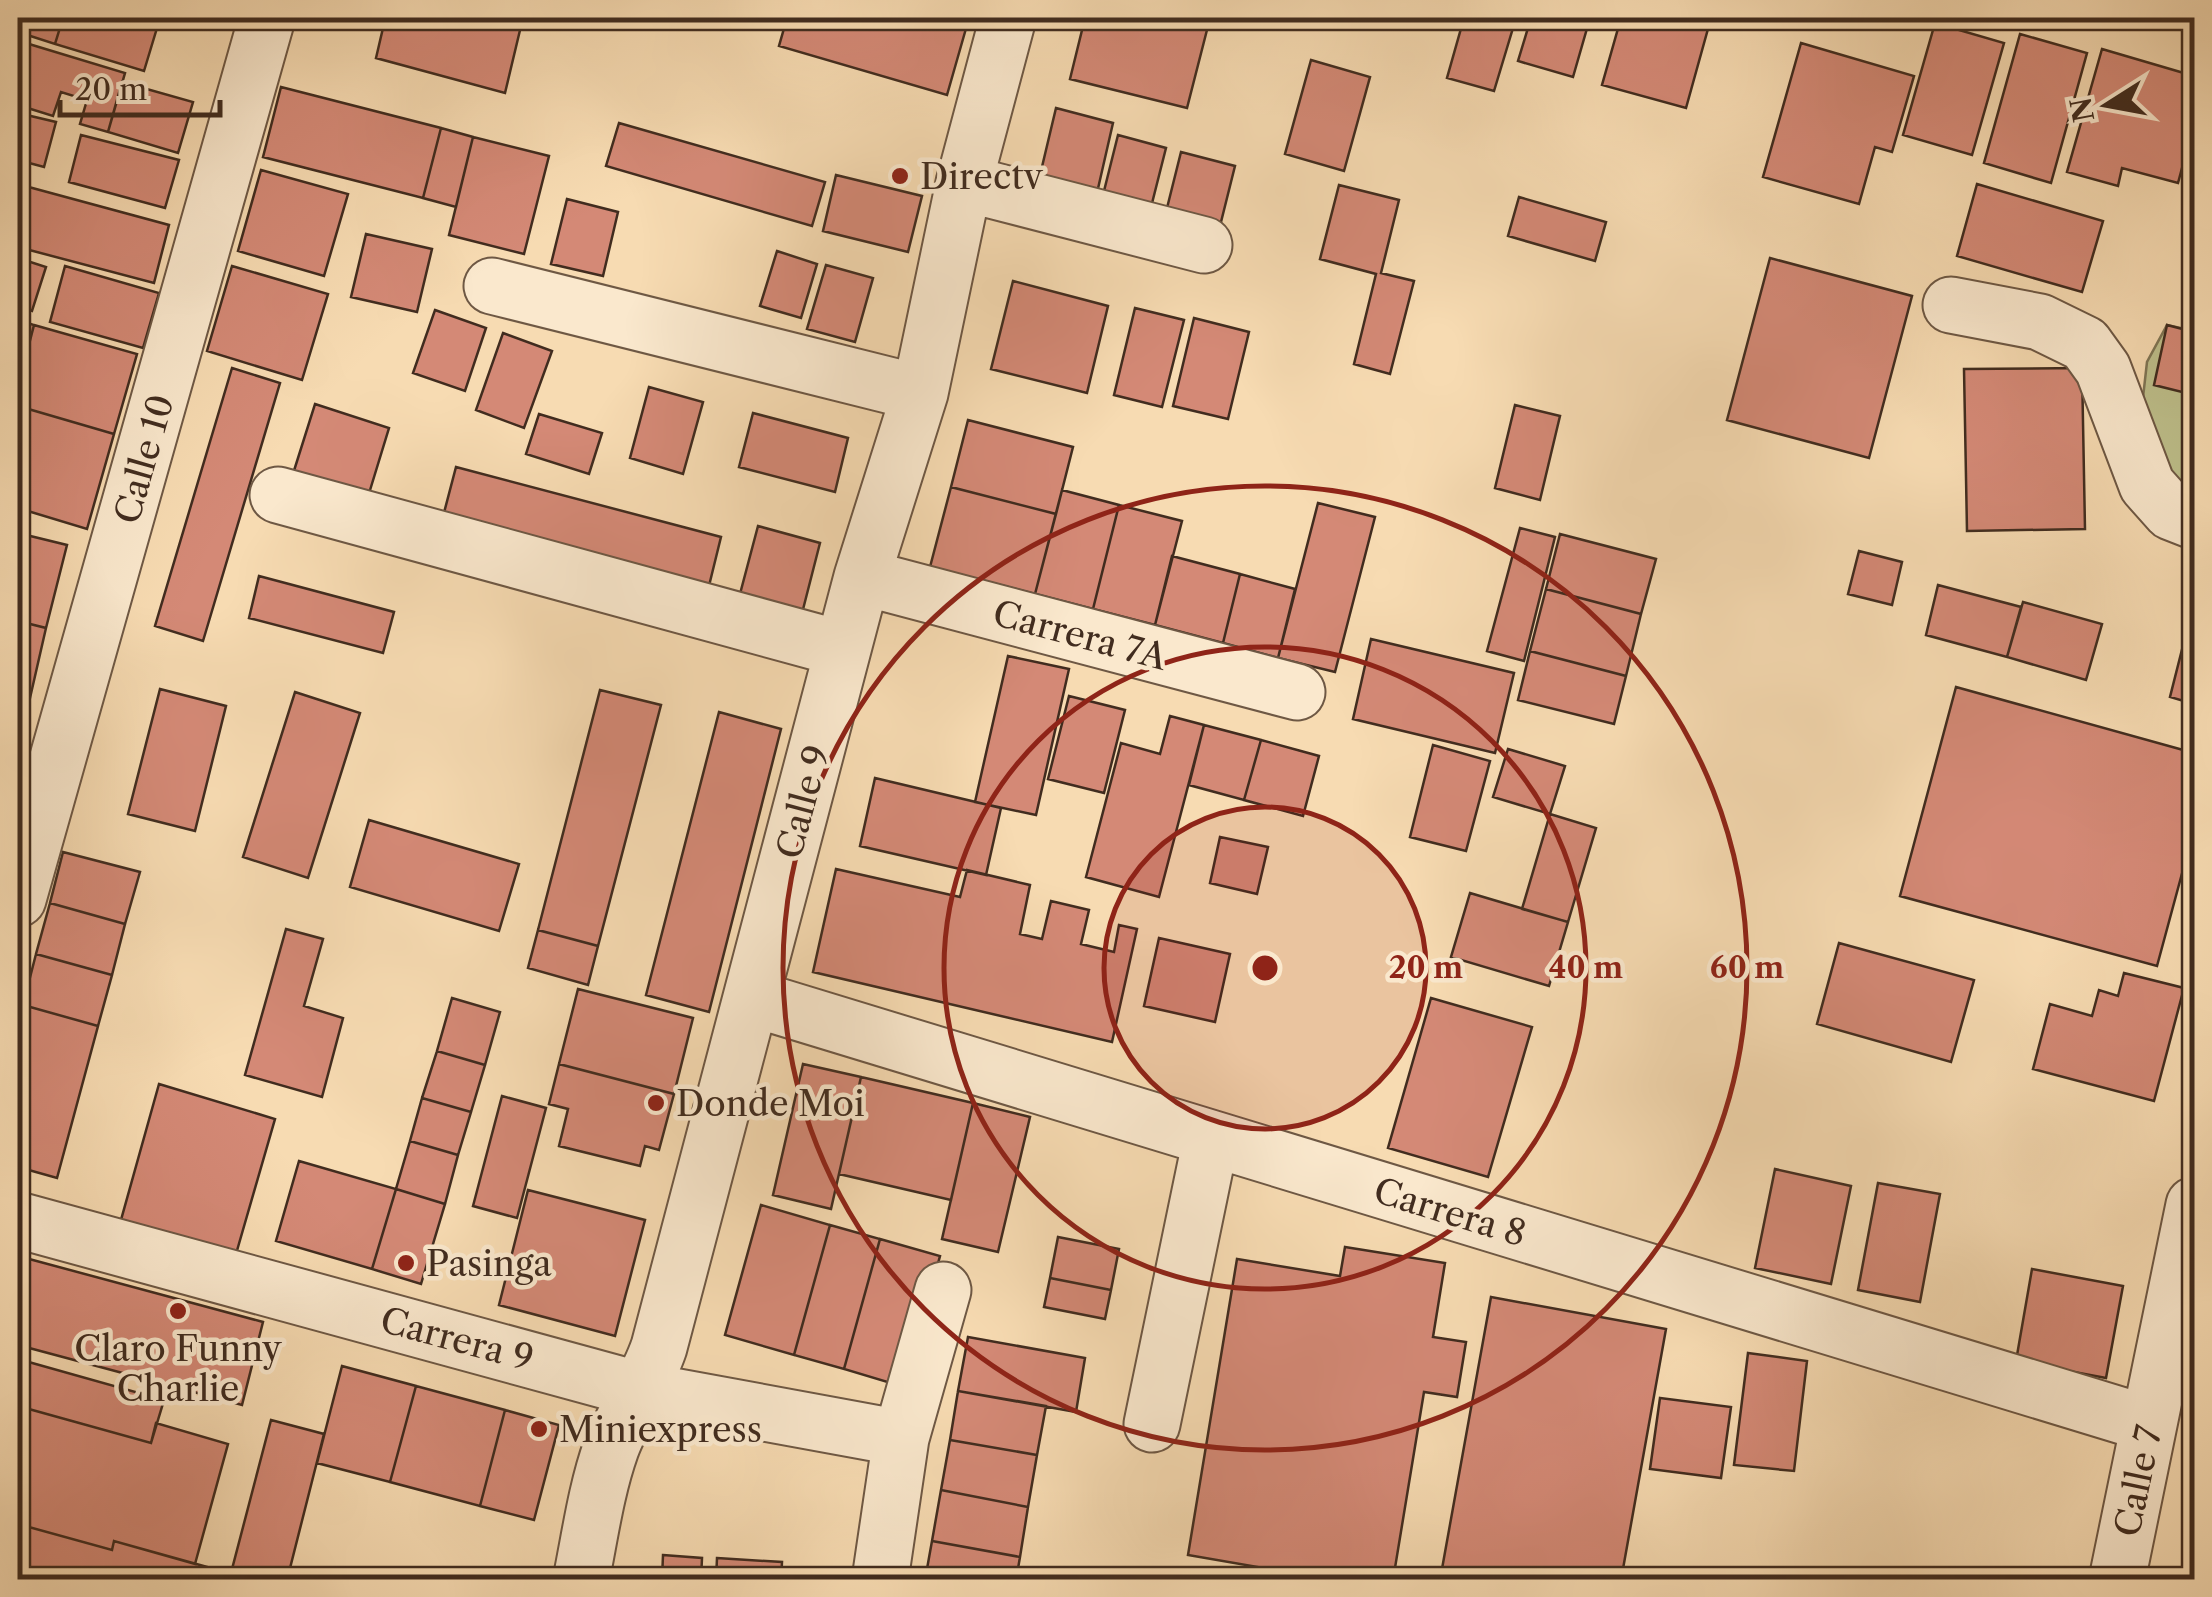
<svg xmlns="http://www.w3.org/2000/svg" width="2212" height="1597" viewBox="0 0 2212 1597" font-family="'Libre Caslon Text',serif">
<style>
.green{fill:#bec08c;stroke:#807656;stroke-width:2.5}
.building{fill:#d48976;stroke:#412c1f;stroke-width:2.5}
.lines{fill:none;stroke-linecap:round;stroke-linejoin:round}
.minor-casing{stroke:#6e5844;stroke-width:59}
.minor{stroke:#fae8cd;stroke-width:55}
.ring{fill:none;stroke:#8f2418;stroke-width:5}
.poi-dot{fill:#8f2418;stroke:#fae8cd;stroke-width:4}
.labels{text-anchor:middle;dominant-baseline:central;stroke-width:9;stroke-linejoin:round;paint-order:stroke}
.poi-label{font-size:35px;fill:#412c1f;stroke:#fae8cd;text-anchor:start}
.street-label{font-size:35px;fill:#412c1f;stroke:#fae8cd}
.centre{fill:#8f2418;stroke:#fae8cd;stroke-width:5}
.ring-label{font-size:30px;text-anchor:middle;font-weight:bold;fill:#8f2418;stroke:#fae8cd;stroke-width:9;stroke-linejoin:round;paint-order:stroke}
</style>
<rect width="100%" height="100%" fill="#f7dbb2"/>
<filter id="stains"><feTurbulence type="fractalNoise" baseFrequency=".002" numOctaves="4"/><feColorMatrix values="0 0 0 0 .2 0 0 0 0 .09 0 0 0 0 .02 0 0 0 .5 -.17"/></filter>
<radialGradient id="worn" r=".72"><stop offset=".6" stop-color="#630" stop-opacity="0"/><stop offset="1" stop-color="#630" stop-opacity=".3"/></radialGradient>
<!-- green -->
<path class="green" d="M2167,325l27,6v164l-29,-11 -25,-60 7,-62z"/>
<!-- building -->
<path class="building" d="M18,18h45l-8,26 -37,-12z
M63,18h97l-16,53 -89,-27z
M356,18h131l34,8 -16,67 -129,-35 7,-30 -28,-7z
M787,18h154l26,7 -20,70 -168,-49z
M1085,18h88l35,8 -21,82 -117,-29z
M1464,18l49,10 -19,63 -47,-13z
M1531,18h59l-17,59 -55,-16z
M1621,18h90l-25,90 -84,-23z
M1756,18h27l-2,7z
M1935,23l69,20 -32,112 -69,-20z
M2020,34l67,19 -36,130 -67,-20z
M1801,43l113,33 -22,76 -17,-5 -16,57 -96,-27z
M29,44l96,29 -17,59 -28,-8 7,-24 -26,-8 -8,24 -35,-11v-21z
M2102,49l92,27v47l-16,60 -56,-15 -4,18 -51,-14z
M1311,60l59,17 -26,94 -59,-17z
M122,82l71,20 -15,51 -70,-21z
M281,87l160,41 -18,70 -160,-41z
M1056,108l57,15 -19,83 -58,-14z
M18,113l38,9 -12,45 -26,-7z
M619,123l206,59 -13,44 -206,-60z
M441,128l32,9 -17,70 -33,-9z
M81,135l98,25 -14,48 -96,-26z
M1118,135l48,13 -19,75 -48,-12z
M473,137l76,19 -25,98 -75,-19z
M1181,152l54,14 -18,72 -54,-14z
M261,170l87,24 -24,82 -86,-25z
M836,175l86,21 -14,56 -85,-21z
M1977,184l126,37 -21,71 -125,-36z
M1339,185l60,15 -18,73 33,8 -24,93 -36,-10 22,-90 -56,-15z
M25,186l144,39 -15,58 -136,-36v-33z
M1519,197l87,25 -11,39 -87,-25z
M567,199l51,13 -15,64 -52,-12z
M366,234l66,15 -15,63 -66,-15z
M777,251l40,13 -16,54 -41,-12z
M18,258l28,9 -14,44 -14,-5z
M1770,258l142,38 -43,162 -142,-38z
M826,265l47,13 -18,64 -48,-13z
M65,266l94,27 -16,55 -93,-26z
M232,266l96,28 -26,86 -95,-29z
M1013,281l95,25 -21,87 -96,-24z
M1135,308l49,12 -22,87 -48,-12z
M435,310l51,18 -21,63 -52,-18z
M1194,318l55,14 -21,87 -55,-13z
M18,320l16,5 -16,62z
M34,325l103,29 -23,80 -96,-28v-19z
M2167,325l27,7v63l-40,-10z
M503,333l49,18 -28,77 -48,-18z
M232,368l48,15 -77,258 -48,-15z
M2082,368l3,161 -118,2 -3,-162z
M649,387l54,15 -20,72 -53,-16z
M315,404l74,24 -22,72 -75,-23z
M1515,405l45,11 -20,84 -45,-12z
M18,406l96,28 -27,95 -69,-21z
M753,413l95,25 -13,54 -96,-25z
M539,414l63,19 -13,41 -63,-20z
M968,420l105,27 -17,67 -105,-27z
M456,467l265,70 -15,61 -266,-70z
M951,487l105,27 -21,80 -105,-27z
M1062,490l57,15 -26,104 -58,-15z
M1318,503l57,14 -40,155 -57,-14z
M1119,505l63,16 -27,104 -62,-16z
M758,526l62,17 -21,82 -63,-16z
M1520,528l35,9 -31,124 -37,-10z
M18,533l49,12 -21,83 -28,-7z
M1560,534l96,25 -15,55 -95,-25z
M1859,551l43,11 -10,43 -44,-11z
M1172,556l68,18 -17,69 -68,-18z
M1240,574l55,15 -17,69 -55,-15z
M259,576l135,36 -11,41 -134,-35z
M1938,585l83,22 -14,50 -81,-22z
M1546,589l95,25 -15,62 -96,-25z
M2023,602l79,22 -16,56 -79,-23z
M2192,610l2,1v93l-24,-7z
M18,621l28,7 -16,70 -12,-3z
M1371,639l143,34 -19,80 -142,-34z
M1530,651l96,25 -12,48 -96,-24z
M1008,656l61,13 -33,146 -61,-13z
M1956,687l238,66v76l-37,137 -257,-70z
M160,689l66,17 -31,125 -67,-17z
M600,690l61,15 -63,241 -60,-16z
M295,692l65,21 -52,165 -65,-21z
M1069,696l56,14 -21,83 -56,-14z
M719,712l62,17 -72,283 -63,-17z
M1170,716l34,9 -45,172 -73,-20 35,-134 39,11z
M1204,725l57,15 -17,60 -55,-15z
M1261,740l58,16 -16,60 -59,-16z
M1433,745l57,16 -24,90 -56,-14z
M1508,749l57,17 -15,48 -57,-17z
M875,778l126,30 -15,67 -126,-29z
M1550,814l46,14 -28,94 -46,-13z
M369,820l150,44 -20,67 -149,-44z
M1220,837l48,10 -11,47 -47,-11z
M63,852l77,20 -15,52 -75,-21z
M836,869l124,28 7,-27 63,15 -10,49 22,5 9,-38 38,9 -8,34 33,8 5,-27 18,4 -25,113 -299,-70z
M1470,893l98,29 -19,64 -98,-29z
M50,903l75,21 -13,51 -76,-21z
M286,929l37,10 -19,67 39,12 -21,79 -77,-22z
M538,930l60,16 -10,39 -60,-17z
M1159,938l71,16 -15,68 -71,-16z
M1839,943l135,37 -23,82 -134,-38z
M36,954l76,21 -14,51 -75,-21z
M2124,973l60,15 -30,113 -121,-32 17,-65 42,12 7,-26 19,6z
M578,989l115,29 -19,76 -115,-30z
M452,998l48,14 -15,53 -48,-14z
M1431,998l101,29 -44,150 -100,-29z
M23,1005l75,21 -41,152 -39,-11v-143z
M437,1051l48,14 -14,47 -49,-14z
M559,1064l115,30 -15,56 -14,-4 -5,20 -81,-20 9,-37 -19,-5z
M803,1064l58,13 -30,132 -58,-14z
M861,1077l112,26 -22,97 -112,-26z
M159,1084l116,35 -39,135 -115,-34z
M502,1096l44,12 -29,110 -44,-12z
M422,1098l49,14 -13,43 -48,-14z
M973,1103l57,14 -32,135 -56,-13z
M410,1141l48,14 -13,49 -49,-15z
M299,1161l97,28 -24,80 -96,-28z
M1775,1169l76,17 -20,98 -76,-16z
M1878,1183l62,11 -20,108 -62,-12z
M396,1189l49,15 -24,80 -49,-15z
M528,1190l117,30 -30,116 -116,-31z
M761,1205l69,20 -36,130 -69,-20z
M830,1225l50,14 -36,130 -50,-14z
M1058,1237l61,12 -8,41 -61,-12z
M880,1239l60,17 -36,131 -60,-18z
M1345,1247l100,16 -12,74 33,5 -9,55 -33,-5 -31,188h-60l-145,-25 49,-296 103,17z
M18,1256l245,66 -21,83 -224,-60z
M2032,1269l91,17 -17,92 -90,-17z
M1050,1278l61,12 -6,29 -61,-12z
M1491,1297l175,32 -45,251h-181z
M968,1337l117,21 -9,54 -118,-21z
M1748,1353l59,8 -13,110 -60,-6z
M18,1359l146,41 -13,43 -133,-37z
M342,1366l74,20 -26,96 -73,-19z
M416,1386l89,24 -25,96 -90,-24z
M958,1391l88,15 -9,49 -87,-15z
M1660,1398l71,9 -10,71 -71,-9z
M18,1406l133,37 5,-20 72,21 -33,120 -81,-23 -2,9 -94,-26z
M505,1410l54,15 -25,95 -54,-14z
M271,1420l53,14 -37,146h-33l-23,-7z
M950,1440l87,15 -9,52 -87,-17z
M941,1490l87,17 -8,50 -88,-16z
M18,1524l94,26 2,-9 140,39h-236z
M932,1541l88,16 -4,23h-91z
M663,1555l39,3 -1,22h-39z
M717,1558l65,4 -1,18h-65z"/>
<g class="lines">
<defs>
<path id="minor" d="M964,183l240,62
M492,286l428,107
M1951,305l89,17 45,22 18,25 44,116 24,27 23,9
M278,495l564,154
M862,577l435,115
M18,899l249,-881
M751,998l1398,426
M18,1220l622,170 261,48
M1152,1424l59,-285
M581,1580c9,-44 15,-90 30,-132 13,-35 36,-65 48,-101l203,-770 58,-184 44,-210 44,-165
M880,1580l21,-142 42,-148
M2117,1580l77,-375"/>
</defs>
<!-- minor casing -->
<use href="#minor" class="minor-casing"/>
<!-- minor -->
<use href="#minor" class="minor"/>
</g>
<!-- distance rings -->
<circle cx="1265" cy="968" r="161" fill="#8f2418" fill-opacity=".12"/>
<g class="ring">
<circle cx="1265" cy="968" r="161"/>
<circle cx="1265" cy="968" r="321"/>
<circle cx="1265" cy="968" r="482"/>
</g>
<!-- markers -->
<g class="poi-dot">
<circle cx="900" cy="176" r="10"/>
<circle cx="656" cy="1103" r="10"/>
<circle cx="406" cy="1263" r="10"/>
<circle cx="178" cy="1311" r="10"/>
<circle cx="539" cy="1429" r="10"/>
</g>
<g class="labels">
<!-- poi labels -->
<g class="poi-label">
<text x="920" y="176">Directv</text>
<text x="676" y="1103">Donde Moi</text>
<text x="426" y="1263">Pasinga</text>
<text x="178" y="1348" text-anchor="middle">Claro Funny<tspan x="178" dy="40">Charlie</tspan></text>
<text x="559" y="1429">Miniexpress</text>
</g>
<!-- street labels -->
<g class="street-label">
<text transform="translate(144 459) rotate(-74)">Calle 10</text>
<text transform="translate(1080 635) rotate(15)">Carrera 7A</text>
<text transform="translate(803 802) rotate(-75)">Calle 9</text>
<text transform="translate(1450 1212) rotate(17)">Carrera 8</text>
<text transform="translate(457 1339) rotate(15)">Carrera 9</text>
<text transform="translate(2138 1481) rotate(-78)">Calle 7</text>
</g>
</g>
<circle cx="1265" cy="968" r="15" class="centre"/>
<g class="ring-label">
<text x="1426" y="978">20 m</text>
<text x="1586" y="978">40 m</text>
<text x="1747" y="978">60 m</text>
</g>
<!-- margin -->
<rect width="2212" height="1597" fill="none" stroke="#f7dbb2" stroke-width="60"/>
<rect x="20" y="20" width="2172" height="1557" fill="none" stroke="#412c1f" stroke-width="5"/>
<rect x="30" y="30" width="2152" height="1537" fill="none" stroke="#412c1f" stroke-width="2.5"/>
<!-- north arrow -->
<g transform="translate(2107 105) rotate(259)" stroke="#fae8cd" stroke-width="8" paint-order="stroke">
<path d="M0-8L18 38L0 25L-18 38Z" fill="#412c1f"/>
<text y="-15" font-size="28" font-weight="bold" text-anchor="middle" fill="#412c1f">N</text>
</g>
<!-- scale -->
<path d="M60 100v15h160v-15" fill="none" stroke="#412c1f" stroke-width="5"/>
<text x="75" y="100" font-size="30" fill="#412c1f" stroke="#fae8cd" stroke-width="8" paint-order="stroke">20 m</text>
<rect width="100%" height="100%" filter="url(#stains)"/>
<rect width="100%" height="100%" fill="url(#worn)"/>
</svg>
